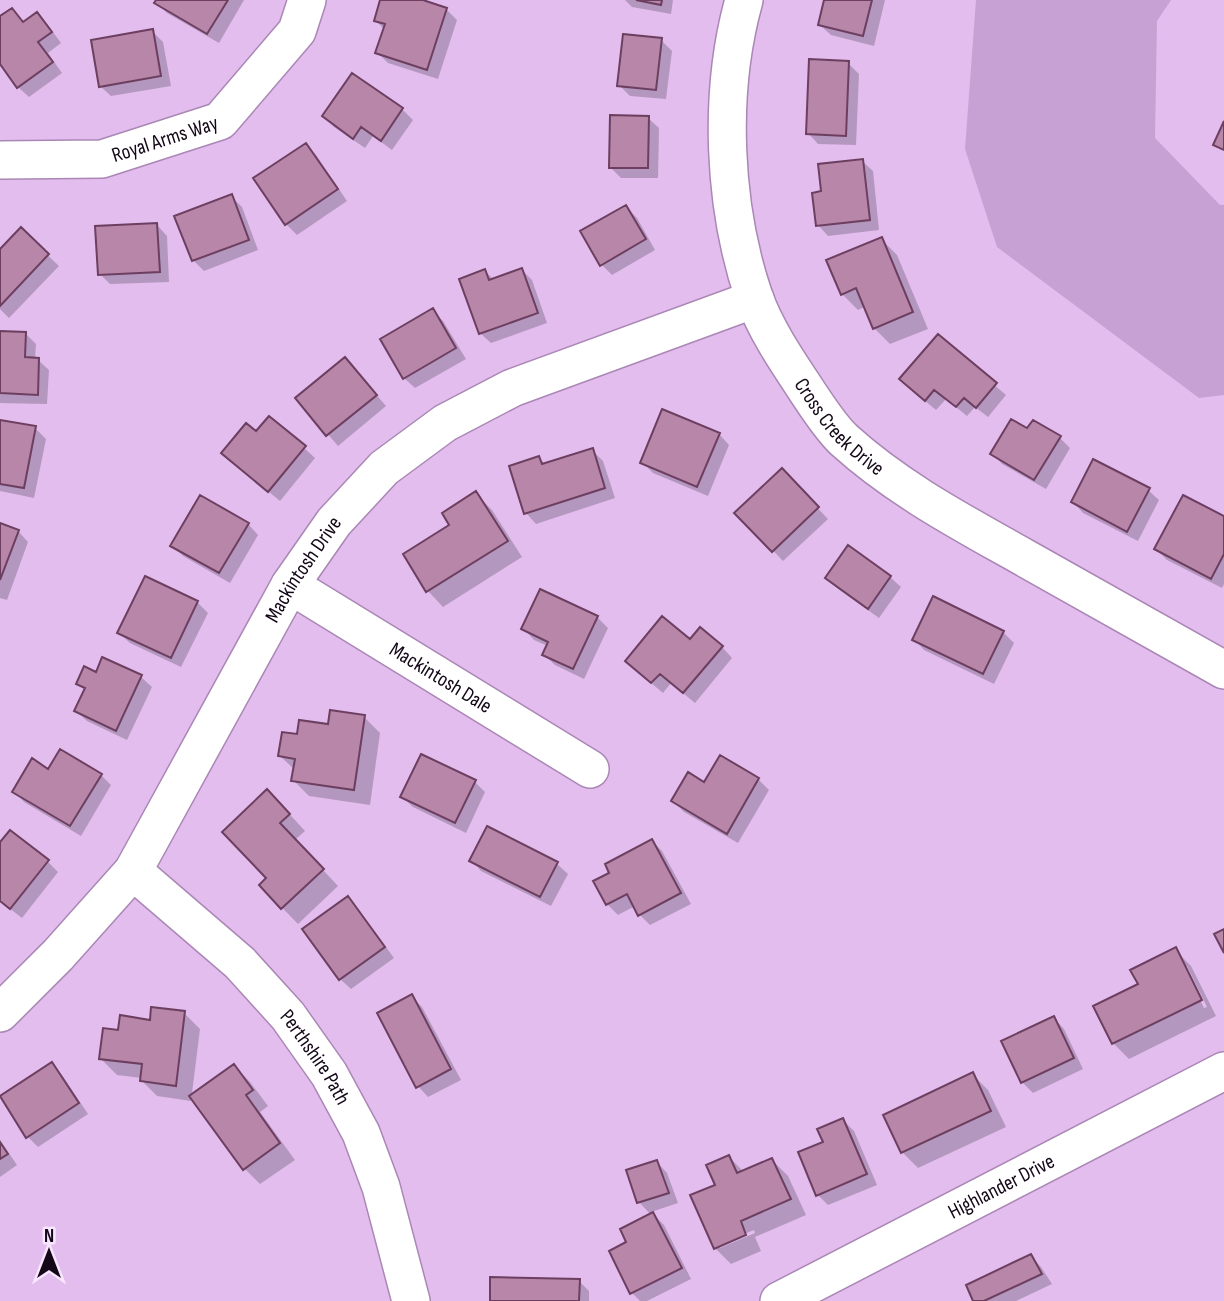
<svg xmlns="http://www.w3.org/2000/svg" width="1224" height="1301" viewBox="0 0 1224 1301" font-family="'Sofia Sans Condensed',sans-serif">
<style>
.green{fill:#c8a1d4}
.shadow{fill:#0003;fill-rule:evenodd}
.building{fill:#b886a9;stroke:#6c3f60;stroke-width:2}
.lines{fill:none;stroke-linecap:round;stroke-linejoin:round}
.minor-casing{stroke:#aa87b5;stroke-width:40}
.minor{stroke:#fff;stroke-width:37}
.labels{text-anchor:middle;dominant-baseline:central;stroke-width:6;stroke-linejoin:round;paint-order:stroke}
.street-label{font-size:21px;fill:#140718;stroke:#f9e6ff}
</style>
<rect width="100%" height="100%" fill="#e2bdee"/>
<!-- green -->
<path class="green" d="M976,0h195l-14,21 -2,117 65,67h4v190l-25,3 -202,-151 -32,-98z"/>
<!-- shadow -->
<path class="shadow" d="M158,0h86l-25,43 -52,-30 -10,-10z
M382,0h36l28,9 11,11 -19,59 -50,-16 -11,-11 8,-22 -10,-10z
M625,0h48l-2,14 -39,-7z
M826,0h59l-11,46 -43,-11 -11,-10z
M12,10l12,13 13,-9 10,10 14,19 -13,10 14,20 -33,24 -11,-10 -18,-26v-42z
M152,31l11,11 8,44 -60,10 -11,-10z
M661,40l11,11 -6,48 -36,-3 -11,-11z
M848,63l11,11 -3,71 -38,-1 -10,-11z
M402,109l11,11 -21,30 -19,-14 -8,12 -31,-21 -10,-11z
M648,118l11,10 -1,50h-37l-11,-11z
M306,145l10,10 31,46 -50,34 -11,-11z
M862,161l11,10 6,59 -51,6 -10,-11 5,-32z
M231,196l11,11 16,43 -54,21 -11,-11z
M626,207l11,11 18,32 -43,25 -11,-11z
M157,225l10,11 2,46 -59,2 -10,-10z
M21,230l38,36 -50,52 -9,-9v-58z
M881,239l16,16 31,74 -38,15 -16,-16 -10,-21 -6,3 -16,-16z
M522,270l10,10 15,43 -56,20 -11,-10 5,-62 9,9z
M433,311l10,10 23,38 -51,29 -11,-10z
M0,333h25l11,11 -1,15 3,1 11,10 -2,34 -47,-1z
M938,337l68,58 -18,22 -13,-10 -8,9 -21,-17 -10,11 -24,-20z
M355,370l31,36 -48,40 -41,-48z
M0,422l35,6 11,11 -12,59 -34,-7z
M1028,431l32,7 10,10 -24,41 -44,-25 -10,-11z
M256,434l48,14 11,10 -35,43 -46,-38z
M719,434l10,11 -21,51 -55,-23 -11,-11z
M592,450l11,11 12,37 -79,26 -10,-11 13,-55 7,7z
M782,471l46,48 -45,42 -46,-48z
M1148,490l11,10 -21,41 -55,-28 -10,-11z
M476,494l16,16 30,47 -79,50 -15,-16 24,-65z
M1224,518v66l-2,4 -55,-28 -11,-11z
M248,524l10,11 -28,48 -47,-27 -11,-11z
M0,525l18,6 10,11 -21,58 -7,-2z
M890,577l11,10 -22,31 -42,-30 -10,-10z
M541,591l56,26 11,11 -24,51 -29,-14 -11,-10 4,-9 -14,-6 -10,-11z
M197,602l11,11 -27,54 -51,-24 -11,-10z
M1003,632l11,11 -20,41 -70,-34 -10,-11z
M690,641l32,6 10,11 -37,45 -24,-20 -8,10 -25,-21z
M103,659l38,18 11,10 -25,53 -40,-19 -11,-10 9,-20 -7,-8 18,-9z
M364,717l16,16 -10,72 -61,-9 -16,-16 2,-10 -15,-14 18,-20z
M49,771l52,4 10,10 -30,51 -57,-34 -10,-11z
M758,779l11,11 -31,53 -54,-31 -11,-11 32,-17z
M475,782l10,10 -19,41 -53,-26 -11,-10z
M283,807l22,24 -10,9 43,46 -40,38 -37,-38 7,-8z
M487,828l70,36 11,10 -17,32 -70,-35 -10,-11z
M652,841l10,10 29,53 -41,21 -10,-10 -5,-9 -17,9 -11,-11 5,-30z
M0,845l47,16 11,11 -36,46 -22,-17z
M347,898l11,11 36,49 -43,31 -11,-10z
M1175,950l16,16 25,50 -87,43 -16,-16 27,-58zM1183,966h4l20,41 -3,1z
M411,996l11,11 39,73 -33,17 -10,-11z
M184,1013l16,16 -9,72 -34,-5 -16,-16 1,-2 -25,-3 -16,-16 18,-27z
M1054,1018l10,11 19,40 -50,24 -11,-11z
M52,1065l10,10 26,39 -50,33 -10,-10z
M234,1066l16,16 18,24 -8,6 35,48 -35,24 -15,-15z
M973,1075l15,15 18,37 -88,41 -16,-16z
M843,1120l11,11 23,54 -49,20 -10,-10 7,-52z
M0,1140l17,25 -17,12z
M729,1157l15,15 28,-12 16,16 18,39 -51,22 6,14 -30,13 -16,-16 2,-62zM754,1230l1,3 -35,15v-4z
M657,1162l10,11 11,30 -27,9 13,13 27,54 -44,22h-7l-8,-8 -3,-50 22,-28 -12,-13 -11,-31z
M1031,1256l10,11 11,17 -36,17h-41z
M579,1281l10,10v10h-98z"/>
<!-- building -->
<path class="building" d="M156,0h72l-21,34 -53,-31z
M380,0h43l24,8 -20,62 -52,-17 10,-29 -11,-3z
M636,0h26l-1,5z
M824,0h48l-9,36 -45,-11z
M12,8l11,14 14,-10 15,20 -14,10 15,20 -36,26 -17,-24v-48z
M153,29l8,47 -62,11 -8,-47z
M623,34l39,4 -6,52 -39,-4z
M809,59l40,2 -3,75 -40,-2z
M352,73l51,35 -22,33 -20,-14 -8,12 -31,-23z
M610,115l39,1 -1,52h-39z
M1224,121v29l-11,-5z
M306,143l32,46 -53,36 -32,-47z
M863,159l7,61 -54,6 -4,-33 9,-2 -3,-27z
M232,194l17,46 -57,21 -18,-45z
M626,205l20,34 -46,27 -20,-35z
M157,223l3,49 -62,3 -3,-49z
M21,227l28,27 -49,52v-57z
M882,237l31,75 -40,17 -17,-41 -15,7 -15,-35z
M522,268l16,45 -59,21 -20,-55 26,-10 4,11z
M433,308l23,40 -53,31 -23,-40z
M0,331l26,1 -1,25 14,1 -1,37 -38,-2z
M938,334l59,49 -21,25 -12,-10 -8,9 -22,-17 -9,11 -26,-22z
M345,357l32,38 -51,41 -31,-38z
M662,409l58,24 -23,54 -57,-24z
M269,416l37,30 -38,46 -47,-39 25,-30 10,8z
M1011,419l16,9 6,-8 28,16 -27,44 -44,-26z
M0,420l36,6 -12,62 -24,-4z
M593,448l12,40 -81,26 -15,-48 30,-10 3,8z
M1093,459l57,29 -23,44 -56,-30z
M782,468l37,39 -47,45 -38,-39z
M476,491l32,50 -82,51 -23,-38 46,-29 -7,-12z
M200,495l49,28 -30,50 -49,-27z
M1183,495l41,21v38l-13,25 -57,-30z
M0,523l19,7 -19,50z
M848,545l43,31 -23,33 -43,-31z
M145,576l53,25 -27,57 -54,-25z
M540,589l58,27 -25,53 -31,-14 6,-13 -27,-13z
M933,596l71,35 -21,43 -71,-34z
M662,616l28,23 10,-12 23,19 -40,47 -23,-19 -9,9 -26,-22z
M102,657l40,18 -26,56 -42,-20 11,-23 -9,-4 8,-18 12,6z
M330,710l35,5 -11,75 -63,-9 4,-22 -17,-3 4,-24 15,2 2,-14 29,4z
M60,749l42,25 -32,52 -58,-34 20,-34 16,11z
M421,754l55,26 -21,43 -55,-26z
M720,755l39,23 -32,56 -56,-33 17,-29 16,10z
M267,789l23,25 -10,9 44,46 -43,40 -22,-24 7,-7 -44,-46z
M487,826l71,36 -18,35 -71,-36z
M10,830l39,30 -39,49 -10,-8v-59z
M652,839l29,54 -43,23 -11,-22 -21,11 -13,-24 16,-8 -4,-9z
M348,896l37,51 -46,33 -37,-51z
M1224,929v24l-10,-19z
M1176,947l26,53 -90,44 -19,-38 45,-22 -8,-14z
M412,994l39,75 -35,19 -39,-75z
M151,1007l34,4 -9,75 -36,-5 2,-17 -43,-5 4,-31 15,2 2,-15 30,5z
M1054,1016l20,42 -53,25 -20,-42z
M52,1062l27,41 -53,35 -26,-42z
M234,1064l19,26 -7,5 34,48 -37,27 -54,-74z
M973,1072l18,39 -90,42 -18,-38z
M843,1118l24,56 -51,22 -18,-44 25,-10 -6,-13z
M0,1142l8,12 -8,5z
M729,1155l8,18 35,-15 19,41 -50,22 5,14 -32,14 -24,-54 25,-10 -9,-20z
M657,1160l12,33 -32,10 -11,-33z
M653,1212l29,56 -52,26 -21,-43 17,-9 -6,-13z
M1031,1254l11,20 -58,27h-11l-7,-16z
M490,1277l90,2 -1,22h-89z"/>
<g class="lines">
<defs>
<g id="minor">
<path id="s1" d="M744,0c-26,93 -21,206 10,297 11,31 31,61 49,88 11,17 27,42 41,55 54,49 119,83 181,118 67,37 133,75 199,112"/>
<path id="s2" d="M0,160l102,-1 118,-38 77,-90 10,-31"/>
<path id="s3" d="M290,585l300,184"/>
<path id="s4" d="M133,871l107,92 48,53 41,58 32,59 20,54 30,114"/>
<path id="s5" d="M0,1013l58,-58 75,-84 157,-286 44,-63 50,-54 61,-45 67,-35 243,-89"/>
<path id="s6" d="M779,1301l445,-230"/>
</g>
</defs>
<!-- minor casing -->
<use href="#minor" class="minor-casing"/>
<!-- minor -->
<use href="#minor" class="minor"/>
</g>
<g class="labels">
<!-- street labels -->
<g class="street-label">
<text stroke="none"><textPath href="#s2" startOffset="168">Royal Arms Way</textPath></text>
<text stroke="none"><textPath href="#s1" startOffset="458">Cross Creek Drive</textPath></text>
<text stroke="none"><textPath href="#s5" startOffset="541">Mackintosh Drive</textPath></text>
<text stroke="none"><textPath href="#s3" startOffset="177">Mackintosh Dale</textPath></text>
<text stroke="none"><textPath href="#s4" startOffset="262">Perthshire Path</textPath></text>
<text stroke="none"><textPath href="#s6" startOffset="250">Highlander Drive</textPath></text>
</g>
</g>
<!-- north arrow -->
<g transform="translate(49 1252)" stroke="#f9e6ff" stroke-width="5" paint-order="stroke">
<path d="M0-5L12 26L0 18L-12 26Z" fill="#140718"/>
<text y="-10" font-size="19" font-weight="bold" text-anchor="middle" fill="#140718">N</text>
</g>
</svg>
